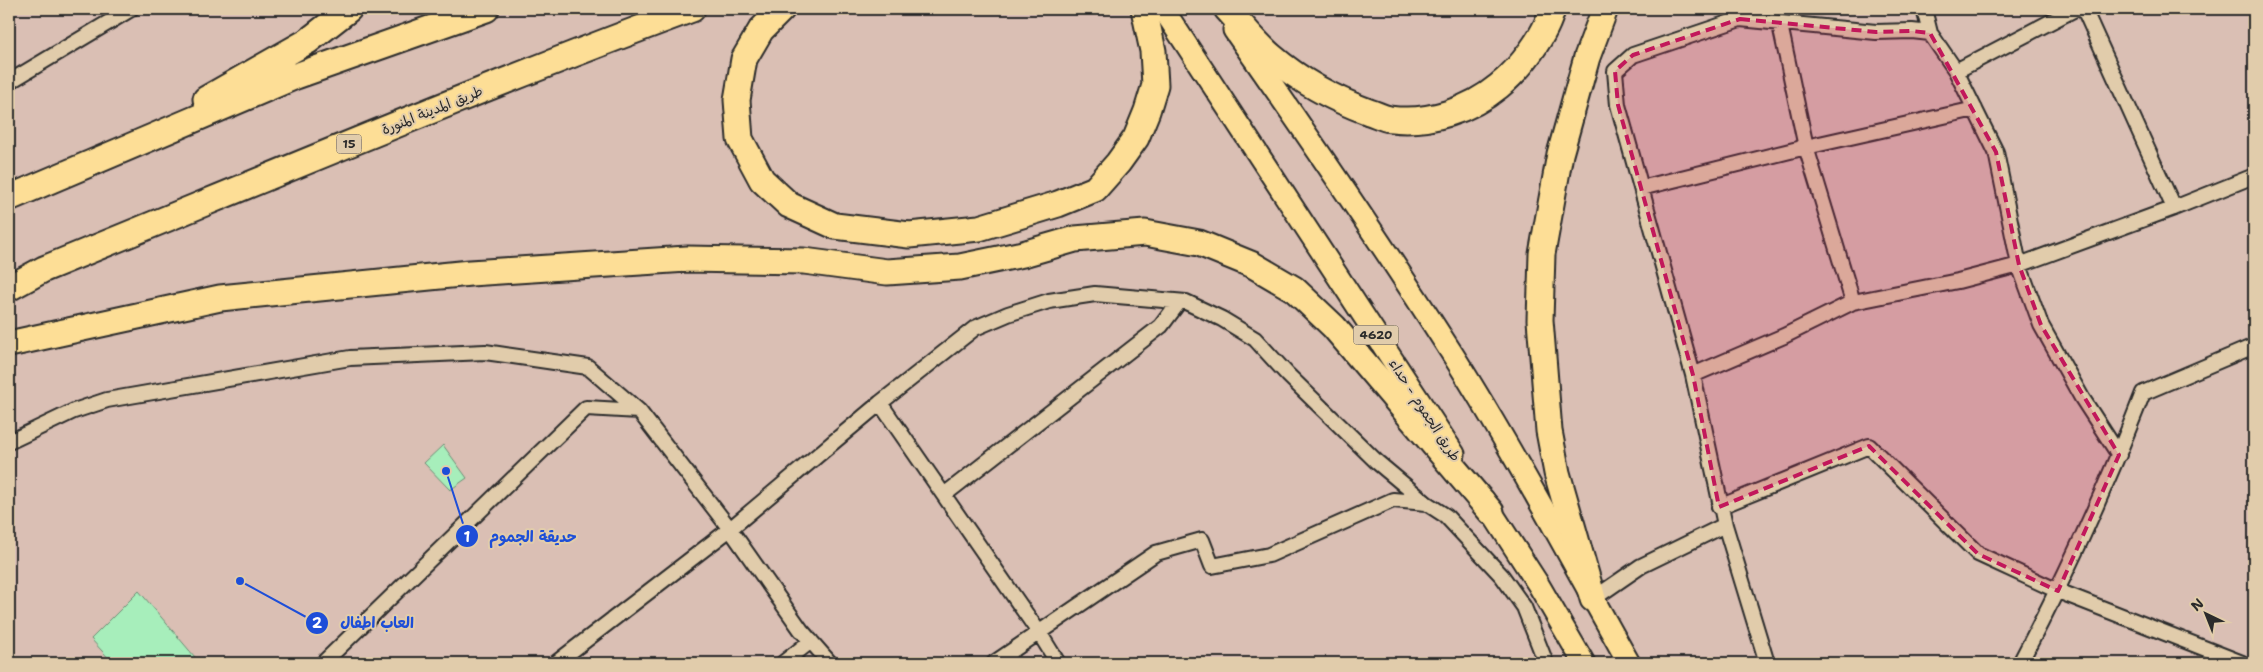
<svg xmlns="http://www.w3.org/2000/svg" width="2263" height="672" viewBox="0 0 2263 672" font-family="'Shantell Sans','Playpen Sans Arabic',sans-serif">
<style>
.green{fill:#a7eebb;stroke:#698c73}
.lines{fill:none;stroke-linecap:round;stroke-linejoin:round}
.minor-casing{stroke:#2b2b2b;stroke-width:18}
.primary-casing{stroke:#2b2b2b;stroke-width:25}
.motorway-casing{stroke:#2b2b2b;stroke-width:29}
.minor{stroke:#e1ccab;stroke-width:14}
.primary{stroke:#fdde96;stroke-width:21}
.motorway{stroke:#fdde96;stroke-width:25}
.marked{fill:#c2185b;fill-opacity:0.2;stroke:#c2185b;stroke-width:4;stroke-dasharray:10 6;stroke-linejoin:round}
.labels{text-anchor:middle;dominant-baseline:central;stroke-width:4;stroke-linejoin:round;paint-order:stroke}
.shield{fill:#e1ccab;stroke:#625b51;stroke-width:1}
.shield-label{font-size:12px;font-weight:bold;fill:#2b2b2b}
.street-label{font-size:14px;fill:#2b2b2b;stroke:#e1ccab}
.leader{fill:none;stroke:#1d4ed8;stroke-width:2}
.callout-dot{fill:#1d4ed8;stroke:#e1ccab;stroke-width:2}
.mark-label{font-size:15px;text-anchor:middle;font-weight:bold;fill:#fff}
.callout-label{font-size:15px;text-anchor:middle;font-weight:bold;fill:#1d4ed8;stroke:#e1ccab;stroke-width:4;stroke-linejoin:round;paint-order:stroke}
</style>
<rect width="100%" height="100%" fill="#dabfb4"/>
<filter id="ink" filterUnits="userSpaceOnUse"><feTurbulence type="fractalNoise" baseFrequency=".02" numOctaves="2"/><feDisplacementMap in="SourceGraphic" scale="10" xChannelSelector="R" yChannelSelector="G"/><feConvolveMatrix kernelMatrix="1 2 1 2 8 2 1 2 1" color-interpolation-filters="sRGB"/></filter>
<g filter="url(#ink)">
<!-- green -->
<path class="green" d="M443,445l24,33 -17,12 -26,-27z
M139,591l61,72h-87l-22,-24z"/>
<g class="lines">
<defs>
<path id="minor" d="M1924,9l6,24 26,38 40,81 23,113 22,60 41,73 37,57
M2084,9l90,199
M1740,19l136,13 36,-1 18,2
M1780,25l26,122 47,155
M1956,71l119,-62
M9,82l122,-73
M1641,188l165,-41 169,-38
M1693,375l91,-39 69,-34 105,-21 61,-16 155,-57 80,-32
M880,403l160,231 18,29
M9,442l65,-31 33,-11 243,-42 135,-6 103,15 51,44
M944,495l217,-169 18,-24
M1719,507l150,-61 109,108 80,37 184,72
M1725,525l42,138
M1593,599l48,-33 84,-41 -32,-150 -75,-270 -3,-34 18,-16 107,-36 -9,-10
M323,663l263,-255 53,3 91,118 71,101 29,33
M556,663l174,-134 150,-126 95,-75 33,-14 41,-13 46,-7 91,8 36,17 33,20 33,36 89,87 49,41 20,13 56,60 22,31 22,56
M783,663l28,-22
M994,663l162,-110 46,-13 10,26 57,-11 124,-55 33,3
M2020,663c46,-87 87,-177 123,-270l111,-47"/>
<path id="primary" d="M1163,9l291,445
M1234,30c75,107 149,215 219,325 63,100 118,205 176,308
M1483,499l55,85 46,79"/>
<path id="motorway" d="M782,9l-21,21 -17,29 -7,41 3,39 22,41 27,25 46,21 74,9 70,-7 79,-24 37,-15 23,-26 18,-25 11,-27 8,-26 -2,-34 -9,-42
M1227,9c14,15 28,33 44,47 29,25 62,43 98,56 7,2 14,6 21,7 39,5 80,-9 109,-33 20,-16 48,-52 53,-77
M206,99l102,-58 41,-32
M9,198l287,-122 190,-67
M9,288l35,-19c216,-88 430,-179 648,-260
M9,344l211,-46 250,-25 217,-14 117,2 83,11 73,-5 63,-13 52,-15 70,-6 54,10 54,22 41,24 40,38 157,185
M1593,599l-36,-126 -8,-42 -9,-111 2,-66 18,-100 27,-97 18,-48"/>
</defs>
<!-- minor casing -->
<use href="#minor" class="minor-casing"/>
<!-- primary casing -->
<use href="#primary" class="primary-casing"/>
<!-- motorway casing -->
<use href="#motorway" class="motorway-casing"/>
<!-- minor -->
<use href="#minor" class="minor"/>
<!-- primary -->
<use href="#primary" class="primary"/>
<!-- motorway -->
<use href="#motorway" class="motorway"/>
</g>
</g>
<!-- marked area -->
<path class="marked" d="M1740,19l136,13 36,-1 18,2 66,119 23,113 22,60 78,130 -61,136 -80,-37 -109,-108 -150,61 -26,-132 -75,-270 -3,-34 18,-16z"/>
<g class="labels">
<!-- shield labels -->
<g class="shield">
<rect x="336.5" y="134.5" width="25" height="19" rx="4"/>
<rect x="1353.5" y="325.5" width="45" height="19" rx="4"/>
</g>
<g class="shield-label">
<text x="349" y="144">15</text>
<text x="1376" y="335">4620</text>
</g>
<!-- street labels -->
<g class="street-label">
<text transform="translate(432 110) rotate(-22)">طريق المدينة المنورة</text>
<text transform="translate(1425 410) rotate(57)">طريق الجموم - حداء</text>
</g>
</g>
<!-- callouts -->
<path class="leader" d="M446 471L467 536M240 581L317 623"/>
<g class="callout-dot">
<circle cx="446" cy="471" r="5"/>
<circle cx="240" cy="581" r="5"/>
<circle cx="467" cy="536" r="12"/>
<circle cx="317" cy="623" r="12"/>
</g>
<g class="mark-label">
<text x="467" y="542">1</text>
<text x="317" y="628">2</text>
</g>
<g class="callout-label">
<text x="533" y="542">حديقة الجموم</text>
<text x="377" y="628">العاب اطفال</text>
</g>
<!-- margin -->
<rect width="2263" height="672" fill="none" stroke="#e1ccab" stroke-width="30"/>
<rect x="15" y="15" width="2233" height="642" fill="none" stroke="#2b2b2b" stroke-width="2" filter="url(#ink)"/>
<!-- north arrow -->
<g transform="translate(2206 614) rotate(317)" stroke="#e1ccab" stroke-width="4" paint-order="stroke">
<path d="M0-4L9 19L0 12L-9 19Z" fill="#2b2b2b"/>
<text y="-8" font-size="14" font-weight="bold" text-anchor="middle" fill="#2b2b2b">N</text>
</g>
</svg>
